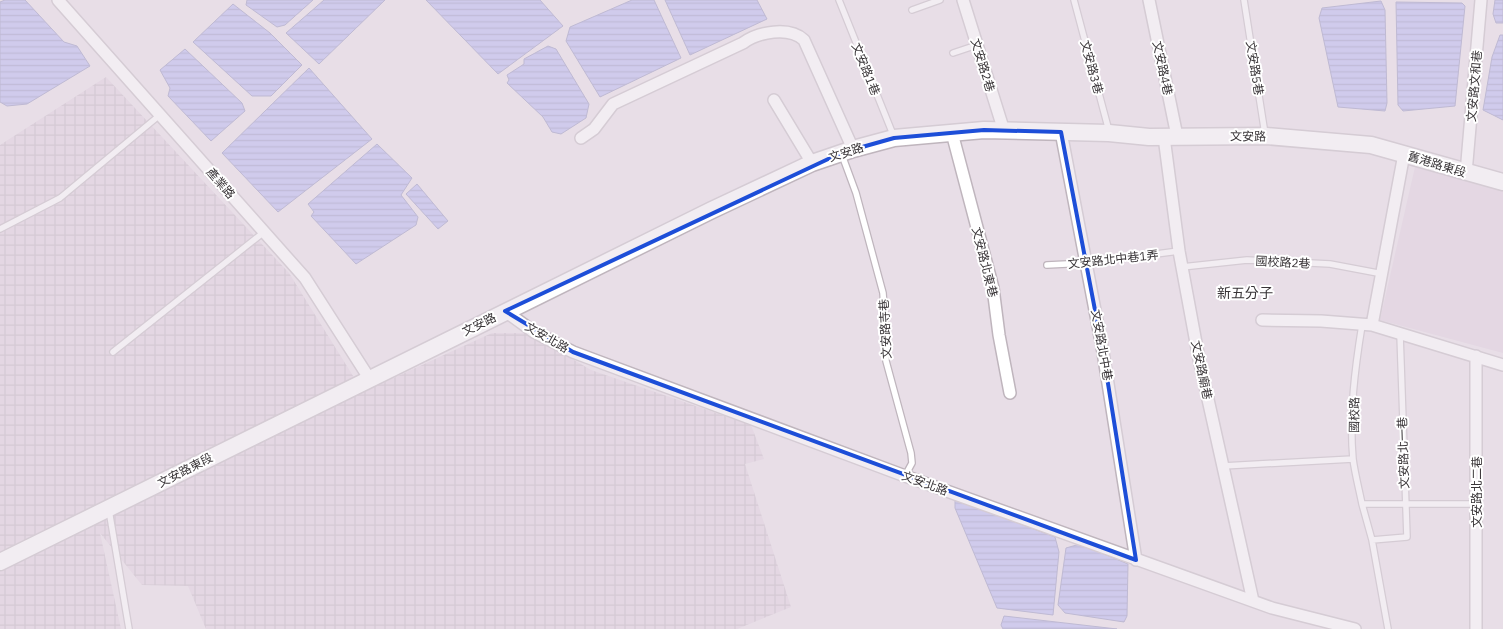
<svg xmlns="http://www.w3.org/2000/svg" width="1503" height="629" viewBox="0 0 1503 629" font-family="'IBM Plex Sans','Noto Sans TC',sans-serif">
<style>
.built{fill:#dfcedd}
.industrial{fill:url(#industrial-grid)}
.water{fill:url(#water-rules);stroke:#8e8dba}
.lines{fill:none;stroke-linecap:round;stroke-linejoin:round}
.lane-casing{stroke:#bfb5bd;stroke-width:8}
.street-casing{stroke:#bfb5bd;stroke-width:14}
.secondary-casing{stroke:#bfb5bd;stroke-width:19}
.lane{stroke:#fff;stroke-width:5.5}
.street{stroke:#fff;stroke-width:11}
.secondary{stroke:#fff;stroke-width:16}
.marked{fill:none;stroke:#1d4ed8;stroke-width:4;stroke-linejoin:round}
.labels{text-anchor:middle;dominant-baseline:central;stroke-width:4;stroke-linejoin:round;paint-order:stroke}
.street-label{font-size:12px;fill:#383437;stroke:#fff}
.neighbourhood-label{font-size:14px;fill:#383437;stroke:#fff}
</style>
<defs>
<pattern id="industrial-grid" width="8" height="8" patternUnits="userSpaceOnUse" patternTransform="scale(1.25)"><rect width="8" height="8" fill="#dfcedd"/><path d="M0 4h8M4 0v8" fill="none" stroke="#c0b2be"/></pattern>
<pattern id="water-rules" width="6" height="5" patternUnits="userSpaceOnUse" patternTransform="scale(1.25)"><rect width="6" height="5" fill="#b3b3f2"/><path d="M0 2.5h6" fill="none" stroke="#9392c5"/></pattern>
</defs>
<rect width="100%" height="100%" fill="#e8dee7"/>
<!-- built -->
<path class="built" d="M1415,167l88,24v162l-123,-33z"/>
<!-- industrial -->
<path class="industrial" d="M106,77l183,196 74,119 129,-59h36l63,37 160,55 13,34 -19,5 46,143 -54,22h-531l-18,-43 -46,-1 -42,-52 21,96h-121v-484z"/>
<!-- water -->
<path class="water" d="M5,0h20l39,42 13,4 13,20 -63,38 -20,2 -7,-4v-100z
M247,0h66l-28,25 -8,2 -31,-22z
M324,0h61l-66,64 -33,-31z
M426,0h114l23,26 -65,48z
M632,0h22l27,58 -81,39 -34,-56 4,-14z
M665,0h92l10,19 -77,36z
M1495,0h8v23h-7l-3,-9z
M1381,1l4,9 2,93 -2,8 -47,-4 -19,-89 3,-10z
M1396,2l66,1 3,3 -10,100 -52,5 -5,-6z
M233,4l37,29 32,32 -31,31h-19l-59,-54z
M1500,35h3v85l-20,-10 9,-53z
M548,46l8,3 33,55 -3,14 -25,16 -9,-2 -9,-15 -36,-34 2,-3 -2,-5 17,-11v-5z
M185,49l57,54 3,8 -34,30 -43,-45 2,-8 -10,-18z
M309,68l63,71 -94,73 -56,-59z
M377,144l35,34 -11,17 17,22 -2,8 -60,39 -45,-48 3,-4 -6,-8z
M417,184l31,37 -10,8 -32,-35z
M955,499l100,38 4,15 -6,63 -56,-7 -42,-100z
M1080,544l48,20 -1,52 -3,6 -59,-9 -7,-8 8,-57z
M1004,616l113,13h-114l-2,-4z"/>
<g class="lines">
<defs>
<path id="lane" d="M839,0l55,137
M1074,0l35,131
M1244,0l21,134
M912,10l28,-10
M953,53l24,-8
M842,155l14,38 27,100 3,44v24l25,92 1,10 -7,13
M0,229l60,-31 101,-84
M1047,265l40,-2 92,-12
M1182,267l65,-7 83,4 53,10
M1362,325c-7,43 -13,90 -9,134 2,15 6,30 9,45h115
M113,352l151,-120
M1223,466l130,-7
M1362,504l10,36 16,89
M109,510l20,119
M1372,540l35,-3 -7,-203"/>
<path id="street" d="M58,0l247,278 64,100
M963,0l41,131
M1149,0l28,136
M774,100l38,63
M1061,132l42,220 33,208
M952,133l41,155 6,47 11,58
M1164,137l15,114 20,108 54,242
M581,138l13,-9 19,-25 130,-61c15,-11 46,-17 61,-3l49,109
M1466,173l15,-173
M505,311l29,21 39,20 332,124 367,132 83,21
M1262,320l59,1 51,4 131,40
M1372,325l32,-171
M1476,629v-273"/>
<path id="secondary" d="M0,562l712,-352 100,-47 41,-14 41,-11 90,-8 125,3 40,4 117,-1 105,9 132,37"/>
</defs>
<!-- lane casing -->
<use href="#lane" class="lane-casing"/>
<!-- street casing -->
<use href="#street" class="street-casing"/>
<!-- secondary casing -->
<use href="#secondary" class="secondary-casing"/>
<!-- lane -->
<use href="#lane" class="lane"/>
<!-- street -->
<use href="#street" class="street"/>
<!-- secondary -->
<use href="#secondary" class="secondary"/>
</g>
<!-- marked area -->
<path d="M0 0H1503V629H0ZM984,130l77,2 42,220 33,208 -563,-208 -68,-41 336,-158 53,-15z" fill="#e8dee7" fill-opacity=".55" fill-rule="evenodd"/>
<path class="marked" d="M984,130l77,2 42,220 33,208 -563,-208 -68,-41 336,-158 53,-15z"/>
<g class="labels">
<!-- street labels -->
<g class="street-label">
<text transform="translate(983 65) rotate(73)">文安路2巷</text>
<text transform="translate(1092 67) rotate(75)">文安路3巷</text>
<text transform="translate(1163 68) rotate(78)">文安路4巷</text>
<text transform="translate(1255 68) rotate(81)">文安路5巷</text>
<text transform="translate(866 69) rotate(68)">文安路1巷</text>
<text transform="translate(1474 86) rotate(-85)">文安路文和巷</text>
<text transform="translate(1248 136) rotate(1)">文安路</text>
<text transform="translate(846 152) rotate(-18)">文安路</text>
<text transform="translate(1437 164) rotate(17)">舊港路東段</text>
<text transform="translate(221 183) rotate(49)">產業路</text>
<text transform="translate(1113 259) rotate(-6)">文安路北中巷1弄</text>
<text transform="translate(985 262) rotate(76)">文安路北東巷</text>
<text transform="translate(1283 262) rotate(3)">國校路2巷</text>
<text transform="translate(479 324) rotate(-26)">文安路</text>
<text transform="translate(885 329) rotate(-93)">文安路寺巷</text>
<text transform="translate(547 337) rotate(30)">文安北路</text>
<text transform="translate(1102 345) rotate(80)">文安路北中巷</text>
<text transform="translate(1202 370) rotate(78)">文安路廟巷</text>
<text transform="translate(1354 415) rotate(-89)">國校路</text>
<text transform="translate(1403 453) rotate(-92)">文安路北一巷</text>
<text transform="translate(185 470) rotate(-27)">文安路東段</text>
<text transform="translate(925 483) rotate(20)">文安北路</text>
<text transform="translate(1476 492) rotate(-90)">文安路北二巷</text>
</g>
<!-- neighbourhood labels -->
<g class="neighbourhood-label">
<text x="1245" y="293">新五分子</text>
</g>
</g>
</svg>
